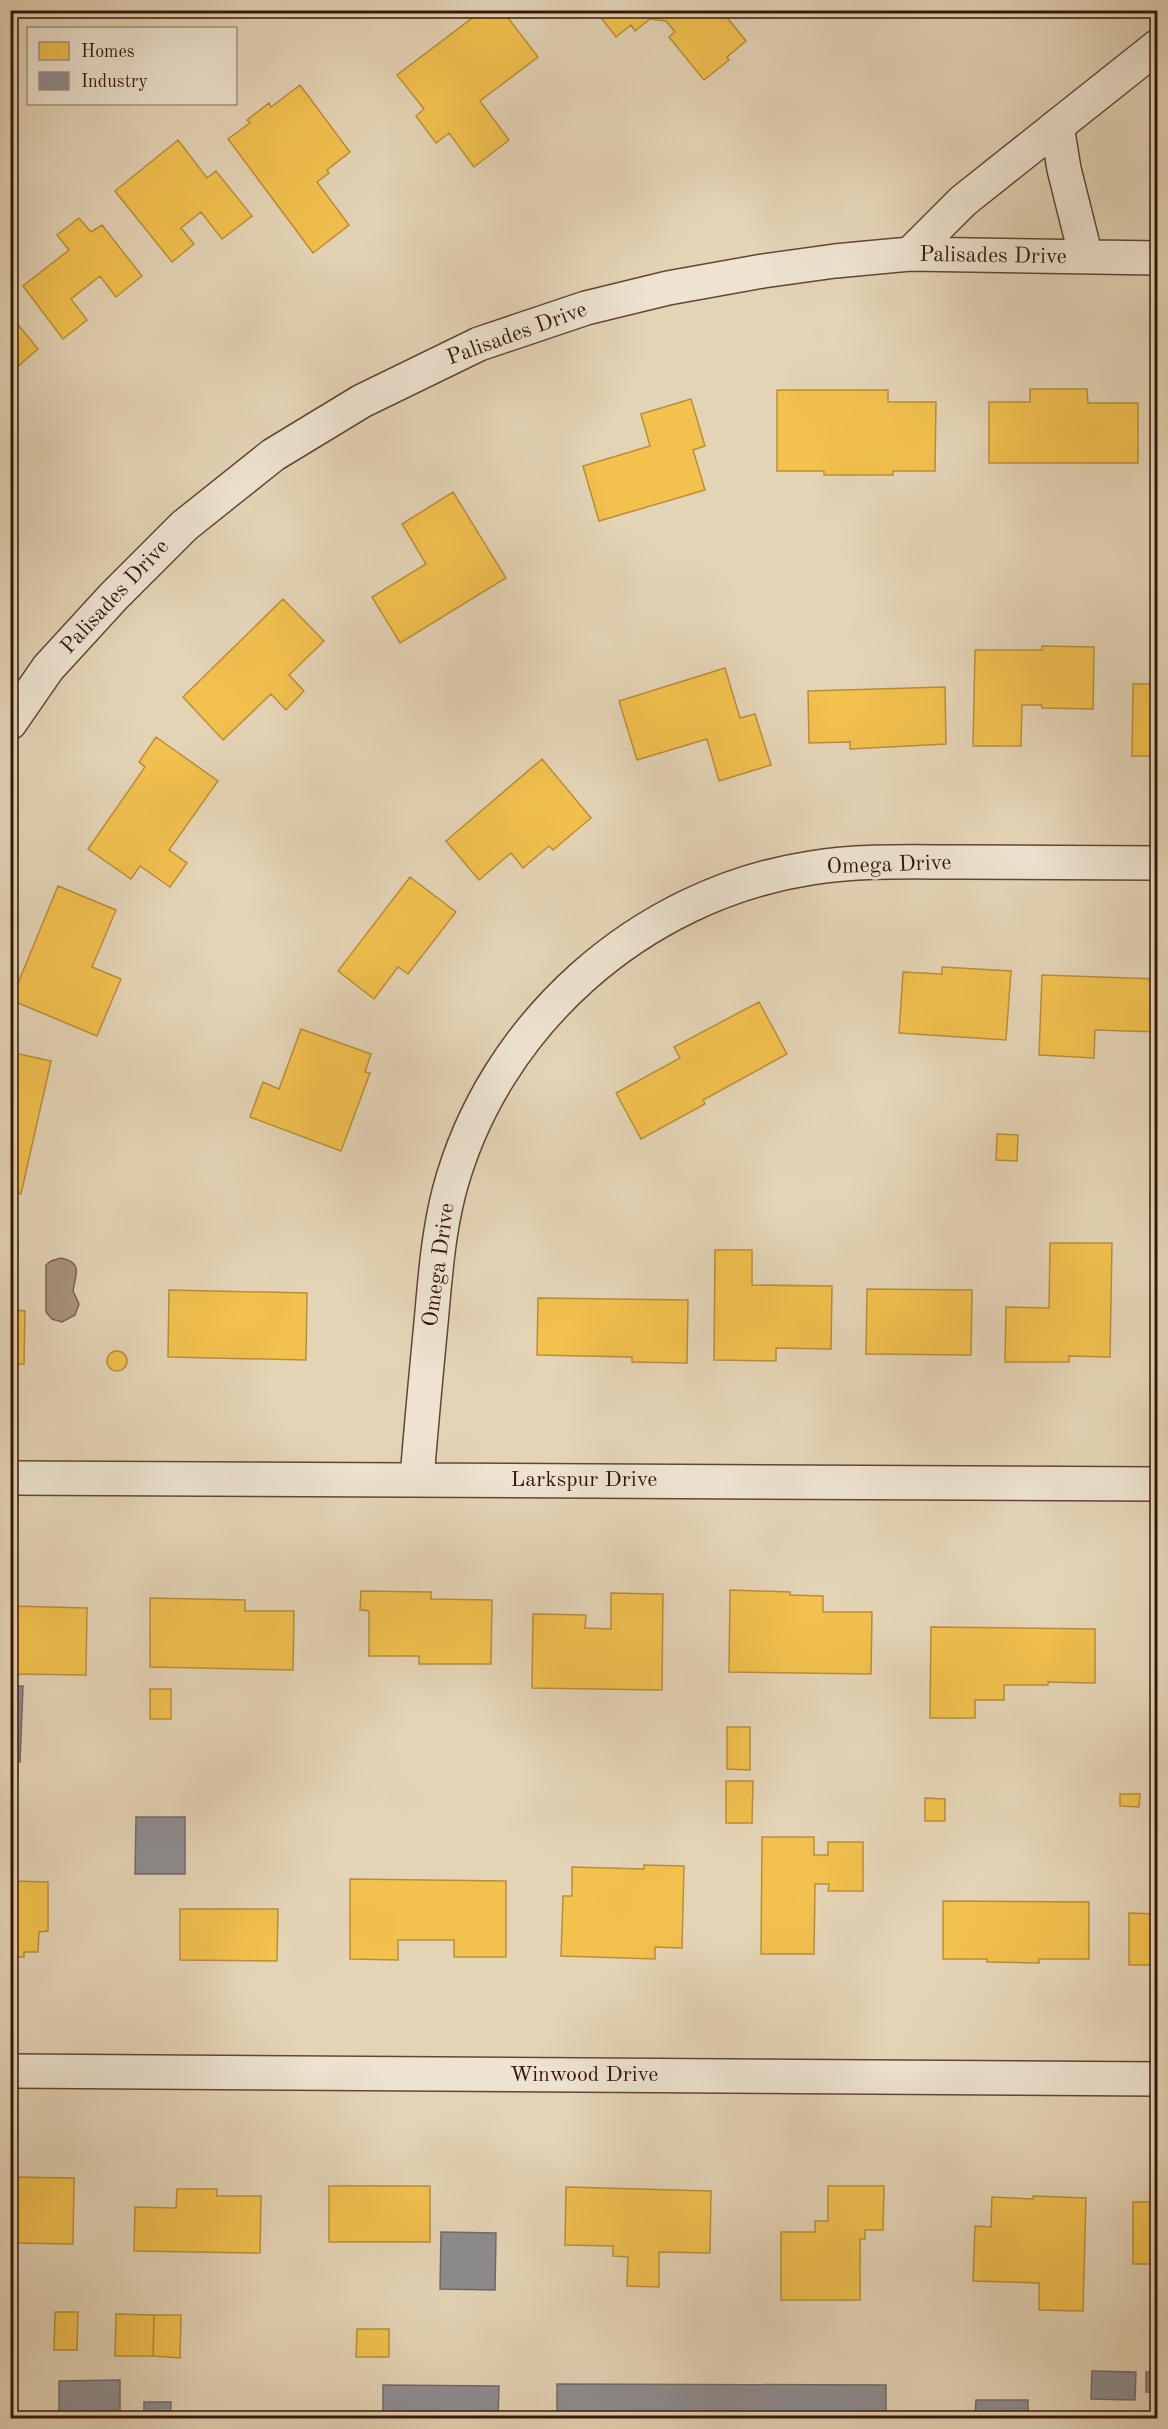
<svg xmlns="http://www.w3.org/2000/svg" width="1168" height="2429" viewBox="0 0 1168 2429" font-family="'Old Standard TT',serif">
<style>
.water{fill:#a9937b;stroke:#7b614d;stroke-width:1.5}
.homes{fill:#f2c14e;stroke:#ba8e39;stroke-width:1.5}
.industry{fill:#8d8d92;stroke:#736969;stroke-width:1.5}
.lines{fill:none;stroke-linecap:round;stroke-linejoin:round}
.minor-casing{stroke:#624634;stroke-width:36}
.minor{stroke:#ede3d0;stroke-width:33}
.labels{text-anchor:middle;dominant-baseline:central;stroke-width:6;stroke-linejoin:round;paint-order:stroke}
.street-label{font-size:22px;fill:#371609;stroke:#ede3d0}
</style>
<rect width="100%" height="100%" fill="#e4d4b6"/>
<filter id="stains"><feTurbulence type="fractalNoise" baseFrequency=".00333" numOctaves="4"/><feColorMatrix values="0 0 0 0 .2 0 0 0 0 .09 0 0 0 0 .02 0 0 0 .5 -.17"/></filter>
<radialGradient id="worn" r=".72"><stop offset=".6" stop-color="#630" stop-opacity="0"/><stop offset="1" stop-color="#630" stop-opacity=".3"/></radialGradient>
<!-- water -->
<path class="water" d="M61,1258c23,5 14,17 12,33l6,13 -4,11 -13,7 -10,-3 -6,-7v-47l5,-4z"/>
<!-- homes -->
<path class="homes" d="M483,10h19l36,47 -58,44 29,39 -35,27 -25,-34 -13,10 -20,-27 8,-7 -27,-34z
M595,10h126l25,31 -19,16 2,3 -25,20 -35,-43 6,-5 -9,-11 -16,-2 -15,12 -4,-6 -15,12z
M300,85l50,67 -23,18 2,3 -12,9 32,43 -36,28 -85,-114 22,-16 -3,-3 22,-17 2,4z
M178,140l29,38 9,-7 36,45 -30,23 -21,-27 -20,16 13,16 -22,18 -57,-71z
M79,218l12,14 11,-7 40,51 -26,21 -16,-21 -29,23 16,21 -24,19 -40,-53 46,-36 -12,-15z
M10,315l28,34 -22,19 -3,-3 -3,3z
M1030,389h57l1,14h50v60h-149v-61h41z
M777,390h111v12h48l-1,69h-42v4h-69v-4h-47z
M691,399l14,47 -12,4 12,40 -106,31 -16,-55 67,-20 -9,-32z
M453,492l53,86 -106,65 -28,-46 54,-33 -24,-40z
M283,599l41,42 -35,34 15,16 -18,19 -15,-16 -48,46 -40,-43z
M1042,646l52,1 -1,62 -51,-1v-3h-20l-1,41h-48l2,-96h67z
M725,668l15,50 15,-4 16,51 -52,16 -12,-42 -70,21 -18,-59z
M1133,684h25v72h-26z
M945,687l1,57 -96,5v-7l-41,1 -1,-52z
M156,737l62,44 -49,69 18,13 -17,24 -30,-21 -9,13 -43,-30 57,-82 -6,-5z
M542,759l49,59 -38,32 -4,-4 -26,22 -12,-15 -32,27 -33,-39z
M410,877l46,35 -48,62 -10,-7 -24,32 -36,-28z
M58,886l58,24 -24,57 29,12 -24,57 -86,-36z
M942,967l69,4 -5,69 -107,-7 4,-61 39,2z
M1042,975l116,4v53l-63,-2 -1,28 -55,-3z
M759,1002l28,52 -84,46 2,4 -64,35 -25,-46 64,-35 -6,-11z
M301,1029l70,25 -6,18 5,1 -29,78 -91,-34 13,-35 16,7z
M10,1052l41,9 -30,133 -11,-2z
M997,1134l21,1 -1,26 -21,-1z
M10,1239l8,1 -2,70 9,1 -1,53h-14z
M1050,1243h62l-2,114 -41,-1v6h-64l1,-55 43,1z
M715,1250h37v35l80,1 -1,63 -55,-1v13l-62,-1z
M867,1289l105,1 -1,65 -105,-1z
M169,1290l138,3 -1,67 -138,-3z
M538,1298l150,2 -1,63 -55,-1v-5l-95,-2z
M1155,1314h3v55h-3z
M107 1361a10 10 0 1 1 20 0a10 10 0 1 1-20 0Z
M730,1590l60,2v3l33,1v16h49l-1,62 -142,-2z
M361,1591l70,1v7l61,1 -1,64h-72v-8h-50v-45l-9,-1z
M611,1593l52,1 -1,96 -130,-2 1,-74 53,1 -1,13 26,1z
M150,1598l95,2v11h49l-1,59 -143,-3z
M12,1606l75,2 -1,67 -75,-1z
M931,1627l164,2v54l-47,-1v3h-44v15h-29v18h-45z
M1156,1638h2v66h-3z
M150,1689h21v30h-21z
M727,1727h23v43l-23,-1z
M726,1781h27l-1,42h-26z
M1120,1794h20l-1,13 -19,-1z
M925,1798l20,1v22h-20z
M762,1837h52v18h14v-13h35v49h-35l1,-7h-14l-1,70h-53z
M644,1865l40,1 -2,82 -27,-1v12l-94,-3 2,-60h9v-29l72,2z
M350,1879l156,2v76h-52v-17h-56v20l-48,-1z
M10,1881l38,1v49l-9,1 -1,20h-14v5h-14z
M943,1901l146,1v57h-50v4l-52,-1v-3h-44z
M180,1909h98l-1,52 -97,-1z
M1129,1913l29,1v51h-29z
M10,2177l64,1 -1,66 -63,-1z
M329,2186h101v56h-101z
M828,2186h56l-1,44h-18v9h-5v61h-79v-68h34v-11h13z
M566,2187l145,4 -1,62 -51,-1v35l-32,-1 1,-29 -15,-1v-10l-48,-1z
M177,2189h40v7h44l-1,57 -126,-2 1,-44 41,1z
M1033,2196l53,2 -3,113 -44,-1v-27l-66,-2 2,-55 16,1 1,-30 41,2z
M1133,2202h25v62h-25z
M55,2312h23l-1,38h-23z
M116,2314l38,1 -1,41h-38z
M154,2315h27l-1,43 -27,-2z
M357,2329h32v28h-33z"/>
<!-- industry -->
<path class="industry" d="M10,1686h13l-3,76h-10z
M136,1817h49v57h-50z
M441,2232l55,1 -1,57 -55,-1z
M1092,2371l44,1 -1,28 -44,-1z
M1146,2372l12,1v19h-12z
M120,2380v38h-61v-37z
M557,2384l329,1v33h-329z
M383,2385l116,1 -1,32h-115z
M976,2400h52v18h-53z
M144,2402h27l-1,16h-26z"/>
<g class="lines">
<defs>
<path id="minor" d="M1057,126l7,43 22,88
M910,254l53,-53 195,-155
M10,723l38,-55 66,-72 70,-70 89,-71 89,-54 117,-57 107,-36 82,-20 95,-17 72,-10 75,-7 248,4
M10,1478l1148,6
M417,1479c4,-52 9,-104 14,-156 4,-44 7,-88 18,-131 44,-168 192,-298 362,-324 50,-8 100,-6 150,-6 66,0 131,1 197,1
M10,2071l1148,8"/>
</defs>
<!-- minor casing -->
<use href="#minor" class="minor-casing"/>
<!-- minor -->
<use href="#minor" class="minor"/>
</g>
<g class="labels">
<!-- street labels -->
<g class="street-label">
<text transform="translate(993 256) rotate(1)">Palisades Drive</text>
<text transform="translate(517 334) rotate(-20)">Palisades Drive</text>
<text transform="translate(115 597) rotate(-47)">Palisades Drive</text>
<text transform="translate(889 865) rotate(-2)">Omega Drive</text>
<text transform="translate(439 1265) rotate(-82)">Omega Drive</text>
<text x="584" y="1480">Larkspur Drive</text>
<text x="584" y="2075">Winwood Drive</text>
</g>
</g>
<!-- margin -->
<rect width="1168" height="2429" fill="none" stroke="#e4d4b6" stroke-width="36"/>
<rect x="12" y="12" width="1144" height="2405" fill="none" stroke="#371609" stroke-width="3"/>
<rect x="18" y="18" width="1132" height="2393" fill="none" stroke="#371609" stroke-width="1.5"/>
<!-- legend -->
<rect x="27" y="27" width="210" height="78" fill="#ede3d0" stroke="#a49180" stroke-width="1.5"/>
<rect x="39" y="42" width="30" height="18" fill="#f2c14e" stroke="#a49180" stroke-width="1.5"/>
<text x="81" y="57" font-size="18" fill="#371609">Homes</text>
<rect x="39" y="72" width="30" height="18" fill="#8d8d92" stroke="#a49180" stroke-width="1.5"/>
<text x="81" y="87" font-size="18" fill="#371609">Industry</text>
<rect width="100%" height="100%" filter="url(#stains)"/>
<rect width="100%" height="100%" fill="url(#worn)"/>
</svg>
